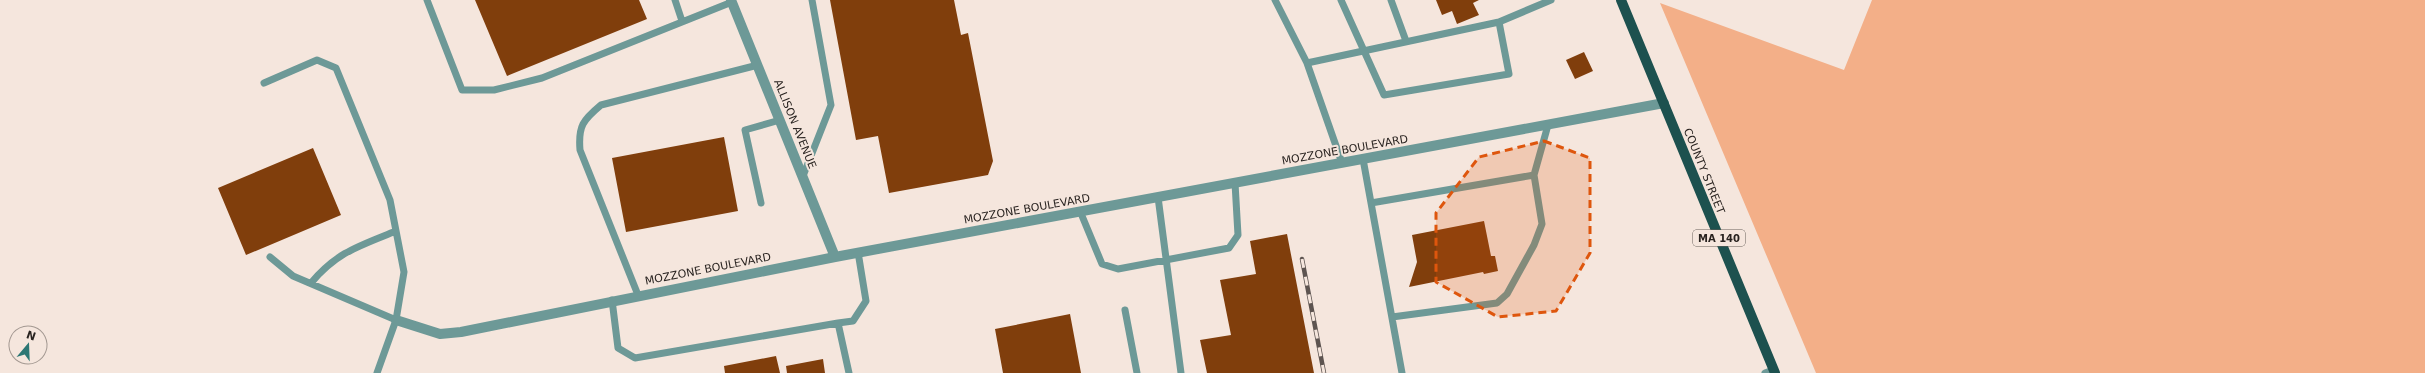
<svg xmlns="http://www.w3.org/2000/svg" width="2425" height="373" viewBox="0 0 2425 373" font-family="'DejaVu Sans',sans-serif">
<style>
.green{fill:#f3af88}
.building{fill:#803e0c}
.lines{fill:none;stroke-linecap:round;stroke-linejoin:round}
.lane{stroke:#6d9997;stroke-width:7}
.street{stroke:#6d9997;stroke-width:10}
.primary{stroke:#1d514f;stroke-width:10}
.rail-casing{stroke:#5d5450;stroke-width:4.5}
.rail{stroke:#f5e6dd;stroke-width:3;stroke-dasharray:9;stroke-linecap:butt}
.marked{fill:#de560d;fill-opacity:0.2;stroke:#de560d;stroke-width:3;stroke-dasharray:8 5;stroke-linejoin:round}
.labels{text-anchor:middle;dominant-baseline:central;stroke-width:4;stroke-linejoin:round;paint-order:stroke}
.shield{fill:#f5e6dd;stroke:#665e59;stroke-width:1}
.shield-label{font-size:10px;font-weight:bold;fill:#292320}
.street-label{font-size:11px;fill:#292320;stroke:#f5e6dd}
</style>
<rect width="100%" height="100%" fill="#f5e6dd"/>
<!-- green -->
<path class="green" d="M1872,0h553v373h-609l-156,-370 184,67z"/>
<!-- building -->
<path class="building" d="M475,0h164l8,19 -140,57z
M830,0h124l7,35 7,-2 25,128 -5,14 -99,18 -11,-57 -22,4z
M1436,0h43l-6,3 6,12 -22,9 -5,-13 -10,4z
M1584,52l9,19 -18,8 -9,-19z
M724,137l14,74 -112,21 -14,-74z
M313,148l28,67 -95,40 -28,-67z
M1484,221l7,35h4l3,15 -14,3 -1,-2 -74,15 8,-25 -5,-27z
M1287,234l27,139h-107l-7,-33 31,-5 -11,-55 36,-6 -6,-33z
M1070,314l11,59h-78l-8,-44z
M776,356l4,17h-55l-1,-7z
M823,359l2,14h-38l-1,-7z"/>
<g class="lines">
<!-- lane -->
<path class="lane" d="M427,0l35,90h32l48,-12 190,-76
M675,0l7,21
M1275,0l32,63 35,100
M1341,0l43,95 125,-21 -10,-52
M1391,0l15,41
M1307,63l192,-41 52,-22
M264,83l53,-23 19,8 54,132 14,72 -8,48 -19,53
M1363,159l39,214
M803,176l28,-71 -19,-105
M1158,197l23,176
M761,203l-16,-73 35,-10
M1371,203l163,-28 14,-50
M1080,211l22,53 16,5 111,-21 9,-13 -3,-52
M270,257l23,19 103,44
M311,283c26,-31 48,-37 85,-52
M638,295l-58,-145c-2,-24 3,-30 21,-45l157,-40
M612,300l6,48 17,10 203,-35 11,50
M1125,310l12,63
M1392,317l105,-14 10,-9 27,-49 8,-21 -8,-49
M838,323l15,-2 13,-20 -8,-49
M1765,373l8,-3"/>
<!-- street -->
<path class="street" d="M731,0l104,257
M396,320l44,14 21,-2 374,-75 829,-154"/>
<!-- primary -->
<path class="primary" d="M1621,0l154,373"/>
<defs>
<path id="rail" d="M1302,259l22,114"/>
</defs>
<!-- rail casing -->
<use href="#rail" class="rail-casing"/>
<!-- rail -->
<use href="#rail" class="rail"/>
</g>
<!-- marked area -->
<path class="marked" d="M1544,141l46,17v95l-34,58 -58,6 -62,-35v-69l43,-56z"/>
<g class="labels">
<!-- shield labels -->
<rect class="shield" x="1693" y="230" width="52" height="16" rx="3"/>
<g class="shield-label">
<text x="1719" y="238">MA 140</text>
</g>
<!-- street labels -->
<g class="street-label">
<text transform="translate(795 124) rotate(68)">ALLISON AVENUE</text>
<text transform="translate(1345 150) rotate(-10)">MOZZONE BOULEVARD</text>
<text transform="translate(1704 171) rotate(68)">COUNTY STREET</text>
<text transform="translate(1027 209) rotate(-10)">MOZZONE BOULEVARD</text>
<text transform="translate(708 269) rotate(-11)">MOZZONE BOULEVARD</text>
</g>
</g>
<!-- north arrow -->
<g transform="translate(28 345) rotate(19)"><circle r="19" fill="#f5e6dd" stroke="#a39891"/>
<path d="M0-3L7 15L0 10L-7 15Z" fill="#2d7774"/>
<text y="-6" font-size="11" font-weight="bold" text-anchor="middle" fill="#292320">N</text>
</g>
</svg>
